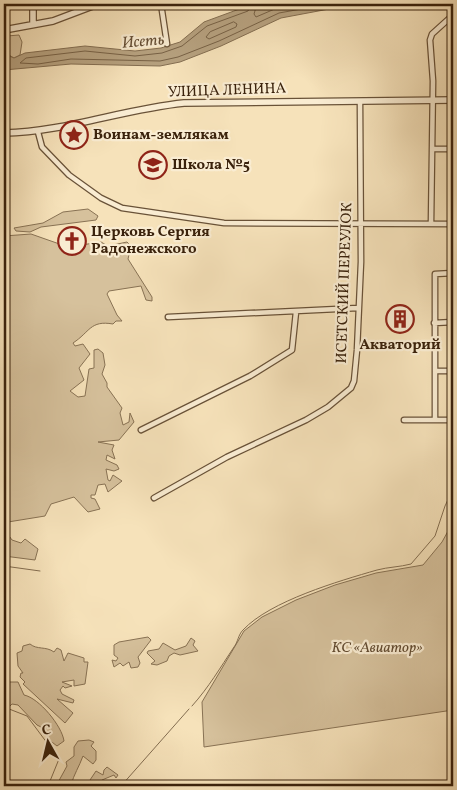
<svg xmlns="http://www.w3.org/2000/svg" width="457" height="790" viewBox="0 0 457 790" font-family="Vollkorn,serif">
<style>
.green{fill:#d6c19c;stroke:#887254}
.water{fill:#b6a17f;stroke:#846e51}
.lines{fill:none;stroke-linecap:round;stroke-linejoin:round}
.shore{stroke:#786246;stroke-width:1}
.stream{stroke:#846e51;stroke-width:1}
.minor-casing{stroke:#695238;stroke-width:7}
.tertiary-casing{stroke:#695238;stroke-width:8}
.minor{stroke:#f9ecd2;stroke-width:4.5}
.tertiary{stroke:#f9ecd2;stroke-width:5.5}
.labels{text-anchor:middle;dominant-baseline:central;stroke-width:4.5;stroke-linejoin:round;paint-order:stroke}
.street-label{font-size:15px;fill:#3a220c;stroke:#f9ecd2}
.poi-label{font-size:15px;font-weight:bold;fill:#3a220c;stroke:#f9ecd2;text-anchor:start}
.park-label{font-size:15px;font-style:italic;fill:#614a30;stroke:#f9ecd2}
.water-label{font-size:16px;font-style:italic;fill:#654e34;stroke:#f9ecd2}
</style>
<rect width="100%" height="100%" fill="#f6e2ba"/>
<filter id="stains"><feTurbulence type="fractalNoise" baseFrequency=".004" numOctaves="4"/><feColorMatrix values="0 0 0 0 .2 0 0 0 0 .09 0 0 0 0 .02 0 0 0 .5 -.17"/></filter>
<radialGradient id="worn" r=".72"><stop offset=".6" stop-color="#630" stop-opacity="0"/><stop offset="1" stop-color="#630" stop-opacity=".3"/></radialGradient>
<!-- green -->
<path class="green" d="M19,35l3,7 -2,13 -6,3 -10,-6v-14l3,-2z
M88,209l10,7 -2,4 -55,7 -11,5 -14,-1 -2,-3 29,-5 20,-11z
M31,234l37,13 33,-5 7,4 19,-4 4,4 -3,13 24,38v4l-6,-1 -5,-14 -32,5 -2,3 10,21 5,6h-6l-3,3c-23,-4 -23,8 -40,19l2,3 8,-2 7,10 -11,14 5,12 -14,11 8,6 7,-1 4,-27 5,-1v-18l4,-1 5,4 2,12 -3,9 5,9v4l15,21 -2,5 3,12 6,-3 1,-9 4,9 -15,18 -21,2 16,3 -2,5 3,9 -8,-4 -1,5 11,5 2,4 -5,2 -8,-2 2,11 2,1 3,-6 9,6 -14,11 -3,-8 -7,1 -3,10h-4v3l4,1 5,10 -12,3 -14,-15 -23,7 -6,12 -37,6 -1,11 5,7 9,3 4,-4 13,10 -3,11 -31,-4v-320z
M453,522v188l-249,37 -2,-45 42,-71 18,-14 34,-17 39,-15 41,-12 47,-8 19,-23z
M148,637l3,3 -13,17 2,6 -2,4 -7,1 -2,-6 -6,4 -3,-3 -6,4 -2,-7 4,1 2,-3 -4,-3v-10l5,-3z
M191,638l4,3 -2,4 5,6 -18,4 -6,-2 -5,3 -2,5 -10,4 -6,-1 4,-3 -8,-8 1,-2 11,-2 4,-6 12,7 11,-4z
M30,644c7,6 16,2 24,8l3,-4 4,2 3,11 4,-8 16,5v4h4l-3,22 -11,2v-6l-12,2 10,4 -7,2 -2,-2 -3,4 2,4 12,6 -1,3 -16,-4 16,14 -8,10 -42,-39 2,-2 -5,-5 1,-4h2l-5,-7 -1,-13 5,-2 1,-5z
M9,682h9l6,13c15,3 38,31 40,46l-7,5 -9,-7 -7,-12 -4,-2 -19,-20 -6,-1 -2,2 -6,-14 4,-4z
M89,740l5,2 -3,4 5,5v9l-3,4 -10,-8c-4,11 -9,18 -12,29l-15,1 11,-20 -1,-4 8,-6v-9l4,-6z
M107,767l11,8 -2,3 -2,-3 -12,5 -1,5 5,1h-20l10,-15 7,4 1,-5z"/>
<!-- water -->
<path class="water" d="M253,4h84l-8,5 -48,9 -60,28 -41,16 -20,4 -89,-2 -67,6v-16l10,4 11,-5 60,-7 50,5 26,-3 19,-6 24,-20z
M364,4h73l-28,4z"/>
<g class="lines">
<!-- shore -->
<path class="shore" d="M251,4l-3,7 -41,15 -25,20 -20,7 -27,3 -50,-5 -59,7 -6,5 18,1 33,-5 89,2 18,-4 41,-16 60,-28 50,-9
M257,4l-3,10 2,3 21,-9 17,-4
M234,22l3,2 -1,3 -27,12 -3,-2 4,-5z"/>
<!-- stream -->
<path class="stream" d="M4,566l36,5
M192,706c17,-19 28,-38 42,-59 4,-5 4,-12 9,-17 27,-29 96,-49 134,-60 11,-3 23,-3 34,-6l24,-28 10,-30 8,-17
M4,707l23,9 32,43 -11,27
M121,786l68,-77"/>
<defs>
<path id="minor" d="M161,4l6,40
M38,132l4,15 27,28 32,23 21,10 102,15 229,1
M433,149h20
M431,224l2,-143 -3,-41 2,-6 21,-19
M168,317l190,-9
M434,323l19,-1
M435,371h18
M404,420h49
M435,420v-146l18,-1
M141,430l109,-54 42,-26 4,-38
M154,498l73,-41 79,-37 22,-13 23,-19 3,-7 3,-31 4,-88 -1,-160"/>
<path id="tertiary" d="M33,4v20
M4,30l49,-9 45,-17
M4,133c61,-1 119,-24 180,-30l269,-3"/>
</defs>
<!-- minor casing -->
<use href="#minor" class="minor-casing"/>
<!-- tertiary casing -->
<use href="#tertiary" class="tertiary-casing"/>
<!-- minor -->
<use href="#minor" class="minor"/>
<!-- tertiary -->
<use href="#tertiary" class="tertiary"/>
</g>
<!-- icons -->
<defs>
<symbol id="sight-ring" viewBox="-11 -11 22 22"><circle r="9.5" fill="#f9ecd2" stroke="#8f2418" stroke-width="1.5"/><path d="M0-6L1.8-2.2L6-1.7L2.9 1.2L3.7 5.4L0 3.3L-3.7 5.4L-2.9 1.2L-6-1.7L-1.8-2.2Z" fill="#8f2418"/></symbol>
<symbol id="school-ring" viewBox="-11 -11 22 22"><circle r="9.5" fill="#f9ecd2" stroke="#8f2418" stroke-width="1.5"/><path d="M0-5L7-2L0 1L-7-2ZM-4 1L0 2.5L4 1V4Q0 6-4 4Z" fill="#8f2418"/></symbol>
<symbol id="church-ring" viewBox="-11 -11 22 22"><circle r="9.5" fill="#f9ecd2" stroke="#8f2418" stroke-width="1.5"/><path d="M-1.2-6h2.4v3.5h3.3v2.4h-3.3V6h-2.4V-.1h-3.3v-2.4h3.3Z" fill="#8f2418"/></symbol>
<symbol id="building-ring" viewBox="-11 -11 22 22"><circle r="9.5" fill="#f9ecd2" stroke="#8f2418" stroke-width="1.5"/><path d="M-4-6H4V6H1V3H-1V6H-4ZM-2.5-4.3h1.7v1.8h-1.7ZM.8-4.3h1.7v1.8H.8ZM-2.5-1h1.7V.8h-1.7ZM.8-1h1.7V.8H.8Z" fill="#8f2418"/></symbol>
</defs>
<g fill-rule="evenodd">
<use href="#sight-ring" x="58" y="119" width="32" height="32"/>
<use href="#school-ring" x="137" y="149" width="32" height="32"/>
<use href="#church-ring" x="56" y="225" width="32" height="32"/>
<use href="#building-ring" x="384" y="303" width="32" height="32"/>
</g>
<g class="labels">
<!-- street labels -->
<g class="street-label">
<text transform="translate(227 91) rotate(-2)">УЛИЦА ЛЕНИНА</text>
<text transform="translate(345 283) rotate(-88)">ИСЕТСКИЙ ПЕРЕУЛОК</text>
</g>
<!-- poi labels -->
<g class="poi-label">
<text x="93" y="135">Воинам-землякам</text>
<text x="172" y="165">Школа №5</text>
<text x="91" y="232">Церковь Сергия<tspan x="91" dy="17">Радонежского</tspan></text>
<text x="400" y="345" text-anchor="middle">Акваторий</text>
</g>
<!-- park labels -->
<g class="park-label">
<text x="377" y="648">КС «Авиатор»</text>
</g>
<!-- water labels -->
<g class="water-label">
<text transform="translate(143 42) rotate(-5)">Исеть</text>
</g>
</g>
<!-- margin -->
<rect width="457" height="790" fill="none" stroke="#f6e2ba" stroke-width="20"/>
<rect x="5" y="5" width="447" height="780" fill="none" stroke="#3a220c" stroke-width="2.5"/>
<rect x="10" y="10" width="437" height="770" fill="none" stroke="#3a220c"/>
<!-- north arrow -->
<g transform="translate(48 742) rotate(352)" stroke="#f9ecd2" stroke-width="4" paint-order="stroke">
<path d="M0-4L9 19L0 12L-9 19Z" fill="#3a220c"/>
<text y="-8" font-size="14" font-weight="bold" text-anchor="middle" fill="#3a220c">С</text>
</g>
<rect width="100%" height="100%" filter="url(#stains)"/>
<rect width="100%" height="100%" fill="url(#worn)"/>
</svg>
